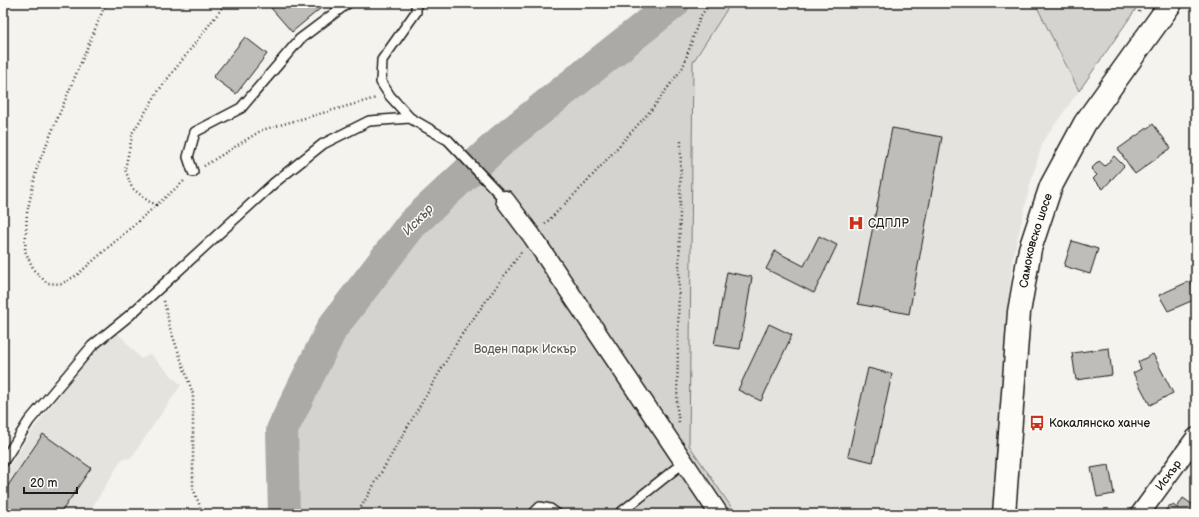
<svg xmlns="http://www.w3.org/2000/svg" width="1199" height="517" viewBox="0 0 1199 517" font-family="'Balsamiq Sans',sans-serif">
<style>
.built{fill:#e4e3de}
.green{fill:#d4d3cf;stroke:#787876}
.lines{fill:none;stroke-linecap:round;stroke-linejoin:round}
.river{stroke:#abaaa6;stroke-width:32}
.building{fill:#bebdba;stroke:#1c1c1c}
.service-casing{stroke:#1c1c1c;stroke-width:12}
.minor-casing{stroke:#1c1c1c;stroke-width:21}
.secondary-casing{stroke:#1c1c1c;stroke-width:25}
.path{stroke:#1c1c1c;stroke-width:2.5;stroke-dasharray:1 3;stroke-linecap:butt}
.service{stroke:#fdfcf7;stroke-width:9}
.minor{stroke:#fdfcf7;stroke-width:18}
.secondary{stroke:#fdfcf7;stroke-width:22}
.labels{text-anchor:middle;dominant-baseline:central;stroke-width:3;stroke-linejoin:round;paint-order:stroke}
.poi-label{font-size:12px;fill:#1c1c1c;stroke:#fdfcf7;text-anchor:start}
.street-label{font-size:12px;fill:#1c1c1c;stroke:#fdfcf7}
.park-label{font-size:12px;fill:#5c5c5b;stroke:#fdfcf7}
.water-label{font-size:13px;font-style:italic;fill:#5c5c5a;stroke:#fdfcf7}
</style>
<rect width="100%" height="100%" fill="#f4f3ee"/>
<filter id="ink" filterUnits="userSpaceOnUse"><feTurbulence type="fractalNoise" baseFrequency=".025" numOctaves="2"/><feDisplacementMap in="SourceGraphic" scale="8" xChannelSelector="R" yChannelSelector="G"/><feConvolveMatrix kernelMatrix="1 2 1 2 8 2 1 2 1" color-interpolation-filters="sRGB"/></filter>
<g filter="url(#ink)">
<!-- built -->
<path class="built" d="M731,3h304l44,88 -36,50 -13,44 -18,76 -20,253h-256l-47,-69 4,-383z
M117,332l24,27 9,-5 31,31 -50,73 -9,1 -34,55h-85v-38l31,-48 59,-76z"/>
<!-- green -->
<path class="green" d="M674,3h57l-38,59 -4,383 47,69h-452l-2,-84 50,-102 80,-104 90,-84z
M1035,3h105l-61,88z"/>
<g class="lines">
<!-- river -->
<path class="river" d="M284,514l-2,-84 50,-102 80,-104 90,-84 172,-137"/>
</g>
<!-- building -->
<path class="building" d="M277,3h50l-35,29 -21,-24z
M245,37l22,17 -31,40 -23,-17z
M1153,124l18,24 -36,26 -17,-25z
M892,128l50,9 -33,177 -51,-10z
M1114,156l10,10 -21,23 -10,-10 4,-4 -6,-6 8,-8 6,5z
M819,236l18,9 -23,48 -48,-24 9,-18 29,15z
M1072,241l26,8 -8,25 -26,-8z
M727,272l25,5 -12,72 -26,-4z
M1190,281l6,10v8l-28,12 -9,-16z
M769,324l23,11 -31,66 -23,-11z
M1109,348l3,27 -36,5 -4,-27z
M1153,354l20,39 -23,12 -17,-32 8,-4 -3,-7z
M868,368l24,6 -19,88 -25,-6z
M43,434l48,34 -31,46h-57v-21z
M1109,465l5,29 -17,3 -6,-29z
M1183,498l13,9v7h-33l6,-8 4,-1 4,3z"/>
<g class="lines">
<defs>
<path id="service" d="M410,118l-20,-22 -9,-14 1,-22 34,-48v-9
M193,172l-5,-15 7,-25 46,-24 59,-69 48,-36
M3,462l26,-41 63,-75 38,-31 144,-132 49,-39 46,-23 41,-3 38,22 57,60
M533,514l7,-7 10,2 7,5
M619,514l65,-52"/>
<g id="minor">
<path d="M505,200l27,36 187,278"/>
<path id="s1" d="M1140,514l56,-77"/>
</g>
<g id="secondary">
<path id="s2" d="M1004,514l15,-202 11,-63 21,-63 34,-63 86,-120"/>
</g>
</defs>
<!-- service casing -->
<use href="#service" class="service-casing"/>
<!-- minor casing -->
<use href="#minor" class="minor-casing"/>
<!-- secondary casing -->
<use href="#secondary" class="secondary-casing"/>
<!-- path -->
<path class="path" d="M106,3l-69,164 -10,46 -2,38 9,19 13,13 14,1 16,-9 107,-94
M1139,12l2,-9
M204,166l58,-36 114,-32
M157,205l-9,-4 -16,-13 -7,-19 8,-37 26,-42 67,-87
M545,224l39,-39 68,-76 31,-42 17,-50 10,-14
M164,301l6,27 23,66v94l10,26
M679,422l-2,-13 4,-270
M357,514l103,-177 62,-86"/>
<!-- service -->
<use href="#service" class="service"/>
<!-- minor -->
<use href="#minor" class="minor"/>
<!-- secondary -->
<use href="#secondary" class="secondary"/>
</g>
</g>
<!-- icons -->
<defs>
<symbol id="hospital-bare" viewBox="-9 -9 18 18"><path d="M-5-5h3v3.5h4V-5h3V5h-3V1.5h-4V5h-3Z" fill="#c8321e" stroke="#fdfcf7" stroke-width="2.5" paint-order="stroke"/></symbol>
<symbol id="bus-bare" viewBox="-9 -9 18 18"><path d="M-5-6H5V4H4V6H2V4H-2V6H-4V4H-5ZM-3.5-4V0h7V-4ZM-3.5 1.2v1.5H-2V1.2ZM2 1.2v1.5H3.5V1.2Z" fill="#c8321e" stroke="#fdfcf7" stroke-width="2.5" paint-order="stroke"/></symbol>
</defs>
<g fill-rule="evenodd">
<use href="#hospital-bare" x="845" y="212" width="22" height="22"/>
<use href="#bus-bare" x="1026" y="412" width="22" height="22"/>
</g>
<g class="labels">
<!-- poi labels -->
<g class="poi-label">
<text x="868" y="223">СДПЛР</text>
<text x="1049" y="423">Кокалянско ханче</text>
</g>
<!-- street labels -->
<g class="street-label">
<text stroke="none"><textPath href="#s2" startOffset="276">Самоковско шосе</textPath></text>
<text stroke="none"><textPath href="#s1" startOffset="48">Искър</textPath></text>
</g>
<!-- park labels -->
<g class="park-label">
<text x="525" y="349">Воден парк Искър</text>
</g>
<!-- water labels -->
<g class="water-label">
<text transform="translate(418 220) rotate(-46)">Искър</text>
</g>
</g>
<!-- margin -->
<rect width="1199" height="517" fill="none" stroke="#fdfcf7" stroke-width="16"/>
<rect x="8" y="8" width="1183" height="501" fill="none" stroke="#1c1c1c" stroke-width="1.5" filter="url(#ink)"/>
<!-- scale -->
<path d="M24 487v6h53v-6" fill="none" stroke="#1c1c1c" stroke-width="2"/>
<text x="30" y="487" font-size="12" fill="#1c1c1c" stroke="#fdfcf7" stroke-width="3" paint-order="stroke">20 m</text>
</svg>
